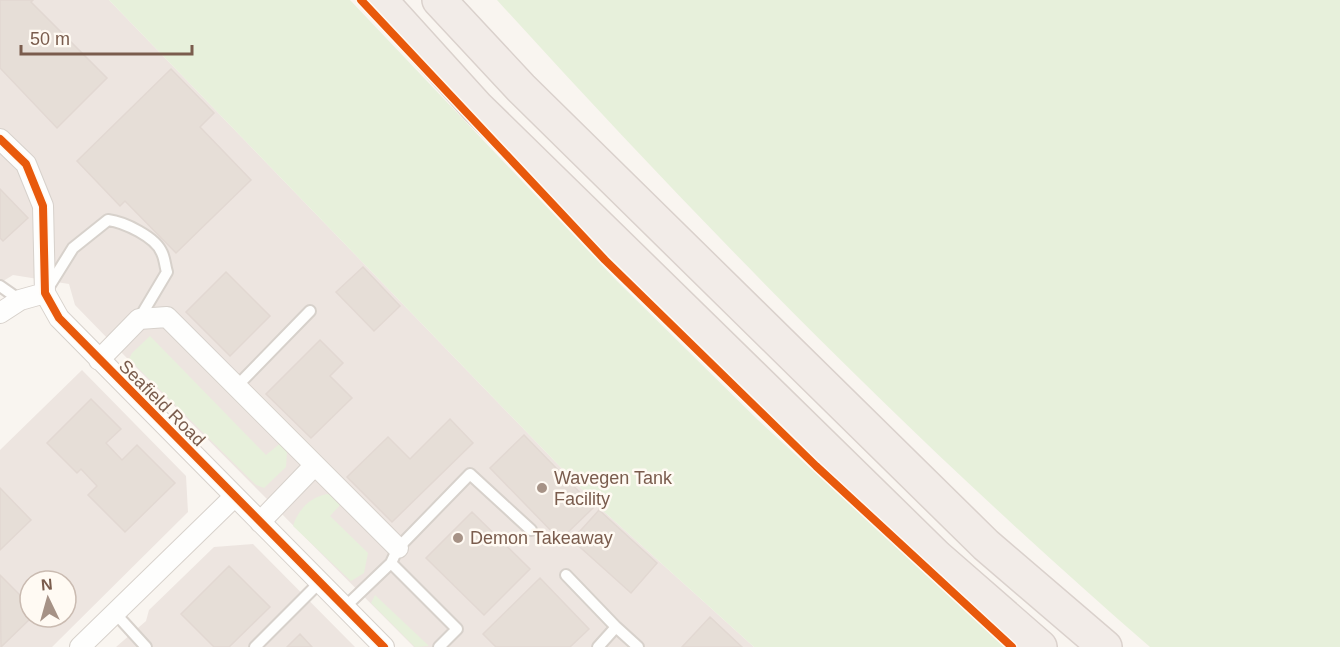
<svg xmlns="http://www.w3.org/2000/svg" width="1340" height="647" viewBox="0 0 1340 647" font-family="Arial,sans-serif">
<style>
.industrial{fill:#ede5e0;fill-rule:evenodd}
.green{fill:#e7f0db}
.building{fill:#e6ded7;stroke:#e2d8d2;stroke-width:1.5}
.lines{fill:none;stroke-linecap:round;stroke-linejoin:round}
.service-casing{stroke:#d7d1cb;stroke-width:14}
.minor-casing{stroke:#d7d1cb;stroke-width:22}
.trunk-casing{stroke:#dad1cc;stroke-width:36}
.service{stroke:#fefefd;stroke-width:10}
.minor{stroke:#fefefd;stroke-width:20}
.trunk{stroke:#f2ece8;stroke-width:33}
.cycleway-casing{stroke:#fffaf3;stroke-width:11}
.cycleway{stroke:#e8590c;stroke-width:8}
.poi-dot{fill:#a69286;stroke:#fffaf3;stroke-width:2}
.labels{text-anchor:middle;dominant-baseline:central;stroke-width:5;stroke-linejoin:round;paint-order:stroke}
.street-label{font-size:18px;fill:#7a5c4d;stroke:#fffaf3}
.poi-label{font-size:18px;fill:#7a5c4d;stroke:#fffaf3;text-anchor:start}
</style>
<rect width="100%" height="100%" fill="#f9f5f0"/>
<!-- industrial -->
<path class="industrial" d="M0,0h109l490,507 155,140h-340l-303,-305 -36,-37 -6,-21 -56,-9 -13,8z
M82,370l104,106 2,36 -136,135h-52v-197zM30,581h36v36h-36z
M253,544l102,103h-239l30,-26 3,-11 65,-63z"/>
<!-- green -->
<path class="green" d="M109,0h241l267,281 141,139 246,227h-250l-155,-140z
M497,0h843v647h-190c-232,-201 -447,-420 -653,-647z
M150,336l116,119 16,-13 5,10 -1,15 -22,21 -8,-3 -127,-126 3,-6z
M327,494l9,2 6,7 -12,13 38,37 -4,20 -13,8 -58,-55c5,-16 17,-29 34,-32z
M375,595l54,51 -14,1 -44,-44z"/>
<!-- building -->
<path class="building" d="M0,0h33l-2,2 76,76 -50,50 -57,-60z
M171,69l43,44 -14,14 51,53 -75,73 -51,-52 -5,5 -43,-45z
M0,189l28,29 -25,23 -3,-3z
M363,267l37,39 -26,25 -38,-39z
M226,272l44,44 -40,40 -44,-44z
M320,340l23,23 -13,13 22,22 -41,40 -45,-44z
M91,399l30,30 -15,14 16,17 15,-15 38,38 -50,49 -37,-37 9,-9 -16,-17 -4,4 -30,-30z
M450,419l23,24 -81,79 -45,-45 41,-40 22,22z
M524,435l70,72 -34,33 -70,-72z
M0,488l31,32 -31,30z
M599,510l58,53 -26,30 -59,-53z
M472,512l58,57 -46,46 -58,-57z
M229,566l41,41 -41,40h-15l-33,-33z
M0,575l30,30 2,12 -31,30z
M540,578l49,51 -19,18h-74l-13,-13z
M710,617l32,30h-60z
M300,634l12,13h-25z"/>
<g class="lines">
<defs>
<path id="service" d="M0,286l20,14
M48,288l25,-40 35,-28c16,2 48,17 54,33 3,6 3,13 5,19l-28,47
M236,387l74,-76
M391,563l66,66 -18,18
M566,575l50,52 -18,20
M345,607l46,-44 7,-15 72,-74 61,56
M115,613l31,34
M616,627l22,20
M255,647l65,-65"/>
<path id="minor" d="M0,139l26,25 17,42 2,87 14,25 325,329
M0,313l20,-13 25,-7
M99,360l40,-41 28,-2 231,231
M260,522l54,-56
M80,647l154,-150"/>
<path id="trunk" d="M380,0l97,107 460,450 103,90
M439,0l82,88 465,457 119,102"/>
</defs>
<!-- service casing -->
<use href="#service" class="service-casing"/>
<!-- minor casing -->
<use href="#minor" class="minor-casing"/>
<!-- trunk casing -->
<use href="#trunk" class="trunk-casing"/>
<!-- service -->
<use href="#service" class="service"/>
<!-- minor -->
<use href="#minor" class="minor"/>
<!-- trunk -->
<use href="#trunk" class="trunk"/>
<defs>
<path id="cycleway" d="M361,0l244,260 211,206 196,181
M0,139l26,25 17,42 2,87 14,25 325,329"/>
</defs>
<!-- cycleway casing -->
<use href="#cycleway" class="cycleway-casing"/>
<!-- cycleway -->
<use href="#cycleway" class="cycleway"/>
</g>
<!-- markers -->
<g class="poi-dot">
<circle cx="542" cy="488" r="6"/>
<circle cx="458" cy="538" r="6"/>
</g>
<g class="labels">
<!-- street labels -->
<g class="street-label">
<text transform="translate(162 403) rotate(45)">Seafield Road</text>
</g>
<!-- poi labels -->
<g class="poi-label">
<text x="554" y="478">Wavegen Tank<tspan x="554" dy="21">Facility</tspan></text>
<text x="470" y="538">Demon Takeaway</text>
</g>
</g>
<!-- north arrow -->
<g transform="translate(48 599) rotate(355)"><circle r="28" fill="#fffaf3" stroke="#cabbb1" stroke-width="1.5"/>
<path d="M0-4.5L10 22L0 15L-10 22Z" fill="#a69286"/>
<text y="-9" font-size="16" font-weight="bold" text-anchor="middle" fill="#7a5c4d">N</text>
</g>
<!-- scale -->
<path d="M21 45v9h171v-9" fill="none" stroke="#7a5c4d" stroke-width="3"/>
<text x="30" y="45" font-size="18" fill="#7a5c4d" stroke="#fffaf3" stroke-width="4.5" paint-order="stroke">50 m</text>
</svg>
